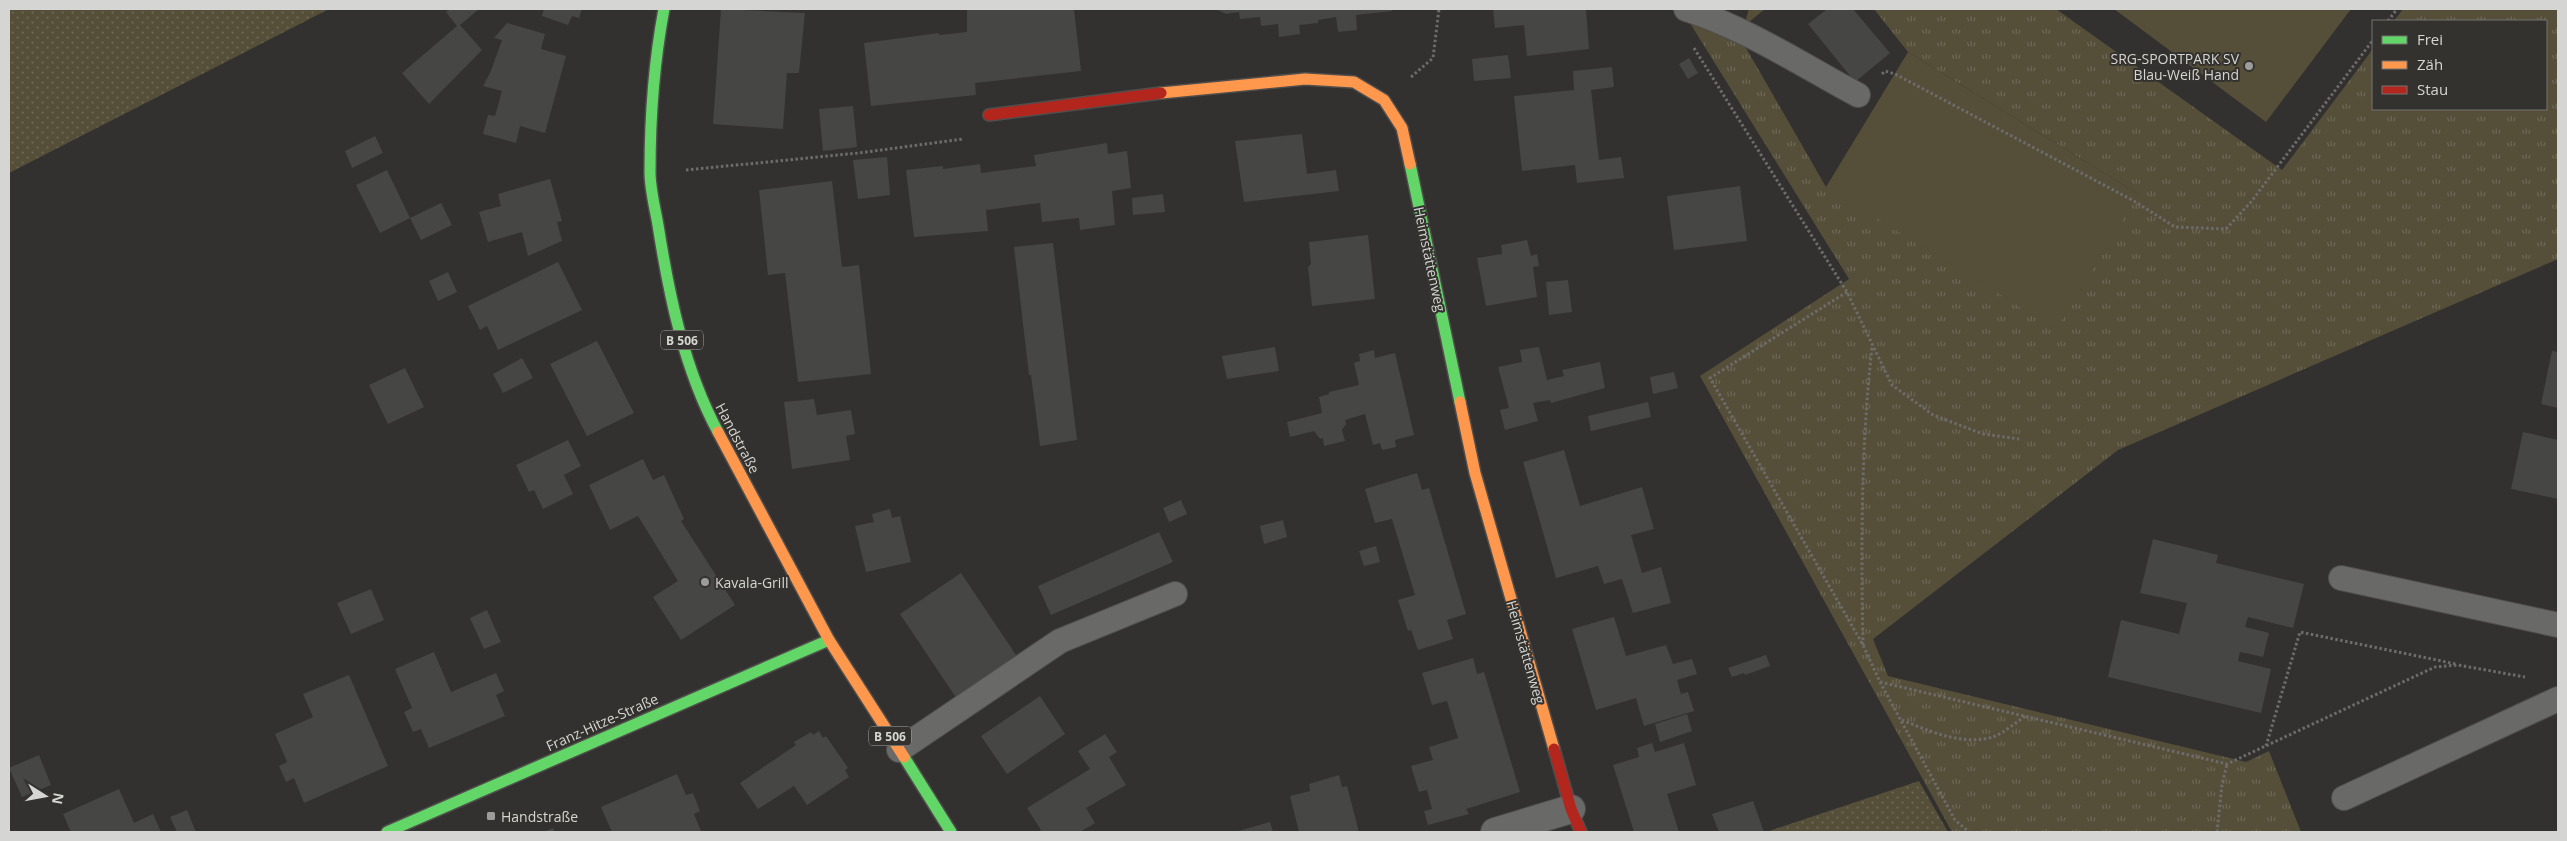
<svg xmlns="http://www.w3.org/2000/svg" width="2567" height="841" viewBox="0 0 2567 841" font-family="'Open Sans',sans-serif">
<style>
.grass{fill:url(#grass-dots)}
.park{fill:url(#park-tufts)}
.pitch{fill:#554e39}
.building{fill:#464644}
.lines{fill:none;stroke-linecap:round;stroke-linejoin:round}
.lane-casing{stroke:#4f4e4c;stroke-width:26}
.street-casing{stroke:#4f4e4c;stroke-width:30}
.fast-casing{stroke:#4f4e4c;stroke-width:14}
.slow-casing{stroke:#4f4e4c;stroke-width:14}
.jam-casing{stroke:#4f4e4c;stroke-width:14}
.path{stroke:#6d6c6b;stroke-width:3;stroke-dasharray:2.5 2.5;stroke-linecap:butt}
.lane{stroke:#696968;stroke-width:24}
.street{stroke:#696968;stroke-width:28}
.fast{stroke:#63d668;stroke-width:11}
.slow{stroke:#ff974d;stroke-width:11}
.jam{stroke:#b3261e;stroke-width:11}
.poi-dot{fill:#9c9c9a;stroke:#33322e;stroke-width:2}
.labels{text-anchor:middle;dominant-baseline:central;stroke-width:4;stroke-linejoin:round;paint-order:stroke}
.shield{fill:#33322e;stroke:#a4a4a2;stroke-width:1}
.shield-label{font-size:12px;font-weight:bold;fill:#d5d5d3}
.poi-label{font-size:14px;fill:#d5d5d3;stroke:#33322e;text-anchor:start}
.street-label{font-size:14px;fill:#d5d5d3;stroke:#33322e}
</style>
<defs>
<pattern id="grass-dots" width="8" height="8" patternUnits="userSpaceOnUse" patternTransform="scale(1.25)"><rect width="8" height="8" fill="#554e39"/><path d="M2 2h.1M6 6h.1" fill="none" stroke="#6d6755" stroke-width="1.8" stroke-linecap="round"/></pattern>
<pattern id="park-tufts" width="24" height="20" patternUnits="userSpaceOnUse" patternTransform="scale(1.25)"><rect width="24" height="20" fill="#554e39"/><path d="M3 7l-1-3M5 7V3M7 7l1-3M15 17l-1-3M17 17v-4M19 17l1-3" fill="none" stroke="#6d6755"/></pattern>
</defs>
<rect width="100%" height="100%" fill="#32312f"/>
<!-- grass -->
<path class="grass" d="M9,9h320l-320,164z
M1919,781l29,51h-182z"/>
<!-- park -->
<path class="park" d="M1749,9h16l-21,17z
M1874,9h182l226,161 91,-121v60h173v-88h-152l9,-12h155v250l-440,191 -245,189 15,37 358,86 23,-11 32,81h-349l-252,-456 149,-97 -161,-259 54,21 84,146 312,7 -230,-142z"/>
<!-- pitch -->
<path class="pitch" d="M2114,9h237l-85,113z
M1908,52l230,142 -82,135 -230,-142z"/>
<!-- building -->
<path class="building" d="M450,9h29l-19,16 22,25 -53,54 -27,-31 55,-47 -11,-14z
M544,9h38l-3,9 -7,-2 -4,9 -26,-9z
M721,9l84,4 -6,60h-12l-4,56 -70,-5z
M967,9h107l7,62 -106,12 1,12 -105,11 -7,-63 75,-10v2l28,-3z
M1216,9h175l1,2 -36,4 1,15 -19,2 -2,-15 -18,3v3l-19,2 1,9 -21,3 -1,-13 -17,2 -1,-9 -20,2 -1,-7 -13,2z
M1493,9h93l3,40 -62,7 -3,-31 -29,3z
M1827,9h26l37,44 -35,29 -47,-58z
M507,23l38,11 -4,15 25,7 -21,77 -25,-7 -4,17 -33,-9 5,-19 7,1 7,-25 -19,-5 7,-13 12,-33 -8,-2z
M1508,55l3,23 -37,3 -2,-22z
M1689,58l9,15 -10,6 -9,-15z
M1612,67l2,20 -23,3 8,70 22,-3 3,21 -47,5 -2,-18 -53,6 -8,-75 60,-6 -1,-19z
M853,106l4,41 -34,4 -4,-42z
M1302,134l5,40 29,-4 3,21 -95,11 -9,-61z
M375,136l8,17 -31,15 -7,-17z
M1107,143l1,11 19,-3 4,37 -19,3 3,34 -35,5 -1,-12 -37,4 -2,-19 -54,7 2,21 -74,6 -8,-67 37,-4v3l37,-5 1,9 55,-7 -2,-11z
M887,157l3,38 -32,4 -5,-39z
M387,170l23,48 -30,15 -24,-48z
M550,179l12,42 -5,1 5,19 -34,15 -6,-24 -34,10 -9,-30 22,-6 -3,-12z
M832,181l10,86 17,-2 12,109 -73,8 -13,-109 -17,2 -9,-85z
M1740,186l7,55 -73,9 -7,-54z
M1163,194l2,18 -32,3 -1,-17z
M441,203l11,22 -31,15 -11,-22z
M1368,235l7,64 -63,7 -4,-39 3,-3 -2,-22z
M1527,240l4,16 6,-2 2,12 -6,1 4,30 -51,9 -9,-48 25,-4 -1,-9z
M1053,243l24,197 -37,6 -9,-71h-2l-15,-128z
M558,262l24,48 -84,40 -11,-24 -7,4 -12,-24z
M448,272l9,20 -19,9 -9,-20z
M1568,280l4,32 -23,3 -3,-33z
M597,341l37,72 -47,23 -37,-72z
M1275,347l4,24 -52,8 -5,-23z
M1539,347l8,33 17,-4 -2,-6 38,-8 5,26 -54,15 -1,-3 -17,3 5,18 -33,9 -5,-20 9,-2 -11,-41 24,-5 -2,-12z
M1374,350l1,8 20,-5 19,82 -19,5 1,7 -14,3 -2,-7 -7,2 -8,-31 -20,6 1,4 -4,6 3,11 -21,5 -1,-8 -3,1 -6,-8 -24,6 -3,-15 35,-9 -3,-16 10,-3v-2l30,-7 -5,-22 6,-2 -1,-7z
M2552,351l6,1v56l-17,-4z
M522,358l11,20 -30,15 -10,-19z
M405,368l19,39 -36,17 -19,-39z
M1674,372l4,16 -25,6 -3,-17z
M814,399l3,16 34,-5 4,24 -9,2 4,24 -58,9 -8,-67z
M1648,402l3,15 -60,14 -3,-15z
M2523,432l35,8v59l-47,-10z
M568,440l13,26 -17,9 9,19 -30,15 -9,-19 -5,2 -13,-27z
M1564,450l16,56 62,-19 12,42 -23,6 11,38 19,-6 10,36 -38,10 -11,-34 -18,5 -6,-18 -42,12 -33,-116z
M643,459l10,21 11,-5 20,44 -3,2 54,84 -54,35 -28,-43 25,-16 -40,-65 -28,14 -21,-45z
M1417,473l5,17 7,-2 37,126 -19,6 6,19 -35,11 -7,-20 -3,1 -10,-31 17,-5 -23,-76 -17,4 -10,-34z
M1181,500l6,14 -18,8 -6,-14z
M890,509l2,9 8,-2 11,46 -45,10 -11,-46 19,-4 -2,-8z
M1283,520l4,17 -23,7 -4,-18z
M1159,532l14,30 -122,53 -13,-29z
M2153,539l65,16 -2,8 88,21 -11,44 -45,-11 -3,10 24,6 -6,24 -23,-5 -2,9 33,8 -10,44 -153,-36 13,-57 58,14 8,-31 -47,-10z
M1376,546l4,16 -16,4 -5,-15z
M961,573l57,85 -61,41 -57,-85z
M371,589l13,31 -33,14 -14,-31z
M487,610l14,32 -17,7 -14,-31z
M1614,617l12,39 40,-11 7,19 19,-5 5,15 -20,6 4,14 7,-2 6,19 -50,15 -8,-28 -40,12 -24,-81z
M434,652l17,40 45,-19 8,18 -8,4 9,21 -76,32 -8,-19 -8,3 -9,-20 8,-4 -17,-39z
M1766,655l4,11 -25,9 -1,-2 -12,4 -4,-9z
M1473,658l4,16 7,-2 36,120 -54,17 3,5 -41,11 -4,-14 8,-2 -5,-19 -8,2 -8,-26 22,-6 -4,-13 29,-9 -11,-37 -15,4 -10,-32z
M349,675l39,91 -84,37 -10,-25 -8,4 -7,-16 8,-4 -12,-28 38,-17 -10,-23z
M1040,696l25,38 -58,40 -26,-38z
M1687,714l5,17 -32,11 -5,-18z
M819,731l4,7 3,-2 22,32 -3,2 4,7 -42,28 -13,-19 -36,23 -18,-26 56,-38 -2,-3 17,-10 2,3z
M1105,734l12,18 -8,5 17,28 -40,23 9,15 -15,9h-43l4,-2 -14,-22 63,-39 -12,-18z
M1652,743l3,9 29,-9 12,42 -29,9 12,38h-45l-21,-67 26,-8 -2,-9z
M39,755l12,30 -29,12 -13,-29z
M677,774l9,21 7,-2 7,18 -6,3 7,17 -89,1 -11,-25z
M1339,775l3,12 5,-1 12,46h-60l-9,-36 20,-5 -1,-7z
M119,789l15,34 19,-9 8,18h-90l-8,-18z
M1753,801l11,31h-45l-7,-18z
M187,810l9,22h-19l-7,-15z
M1270,822l3,10h-38z
M553,828l2,4h-12z"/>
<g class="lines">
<defs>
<path id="lane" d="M1686,9c60,19 116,56 172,86
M2341,578l217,47
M899,750l161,-109 115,-47
M2344,798l214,-99"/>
<path id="street" d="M1495,832l76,-23"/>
<path id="fast" d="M664,9c-10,53 -14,109 -14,163 0,17 5,36 8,53 11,70 26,144 60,207
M1410,164l50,238
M904,757l47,75
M387,832l442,-192"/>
<path id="slow" d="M1161,93l144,-14 49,3 30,18 18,28 8,36
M1460,402l15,71 79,276
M718,432l111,208 75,117"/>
<path id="jam" d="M989,115l172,-22
M1554,749l17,60 10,23"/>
</defs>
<!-- lane casing -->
<use href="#lane" class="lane-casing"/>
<!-- street casing -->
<use href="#street" class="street-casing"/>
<!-- fast casing -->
<use href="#fast" class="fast-casing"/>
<!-- slow casing -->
<use href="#slow" class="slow-casing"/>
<!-- jam casing -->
<use href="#jam" class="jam-casing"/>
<!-- path -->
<path class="path" d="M2388,21l9,-12
M1694,48l153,244 45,93 41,30 50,19 36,5
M1882,74l3,-3 10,3 239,127 41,26 51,2 25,-27 122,-162
M1411,77l22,-19 6,-49
M686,170l173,-17 104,-14
M1847,292l-137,86 153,267 17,37 75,138 14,12
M1863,645c-2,-100 -2,-199 9,-298
M1880,682l347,82 208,-97 23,-2 67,12
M1902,720c27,11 60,26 91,17 11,-4 23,-15 33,-21
M2266,746l34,-114 156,32
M2217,832l5,-47 5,-21"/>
<!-- lane -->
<use href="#lane" class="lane"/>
<!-- street -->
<use href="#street" class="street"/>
<!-- fast -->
<use href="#fast" class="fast"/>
<!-- slow -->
<use href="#slow" class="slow"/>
<!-- jam -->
<use href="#jam" class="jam"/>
</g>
<!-- markers -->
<g class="poi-dot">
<circle cx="2249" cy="66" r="5"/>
<circle cx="705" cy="582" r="5"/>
<rect x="486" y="811" width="10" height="10" rx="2.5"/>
</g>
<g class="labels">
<!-- shield labels -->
<g class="shield">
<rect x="661" y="330.5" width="42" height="19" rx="4"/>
<rect x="869" y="726.5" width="42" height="19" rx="4"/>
</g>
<g class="shield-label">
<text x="682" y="340">B 506</text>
<text x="890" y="736">B 506</text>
</g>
<!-- poi labels -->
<g class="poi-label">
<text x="2239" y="58" text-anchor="end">SRG-SPORTPARK SV<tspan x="2239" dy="16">Blau-Weiß Hand</tspan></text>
<text x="715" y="582">Kavala-Grill</text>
<text x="501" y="816">Handstraße</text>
</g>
<!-- street labels -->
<g class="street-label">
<text transform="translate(1430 259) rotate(78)">Heimstättenweg</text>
<text transform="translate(738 438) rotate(62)">Handstraße</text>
<text transform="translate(1526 652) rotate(74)">Heimstättenweg</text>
<text transform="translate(602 722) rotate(-24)">Franz-Hitze-Straße</text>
</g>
</g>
<!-- border -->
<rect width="2567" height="841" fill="none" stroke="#d5d5d3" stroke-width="20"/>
<!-- legend -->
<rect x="2372" y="20" width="175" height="90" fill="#33322e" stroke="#747370"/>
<rect x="2382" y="36" width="25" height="8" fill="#63d668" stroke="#747370"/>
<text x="2417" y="45" font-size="15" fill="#d5d5d3">Frei</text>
<rect x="2382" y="61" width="25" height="8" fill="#ff974d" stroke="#747370"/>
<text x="2417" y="70" font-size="15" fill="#d5d5d3">Zäh</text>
<rect x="2382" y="86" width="25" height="8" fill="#b3261e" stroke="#747370"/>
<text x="2417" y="95" font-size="15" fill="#d5d5d3">Stau</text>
<!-- north arrow -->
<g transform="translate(45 796) rotate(101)" stroke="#33322e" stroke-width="4" paint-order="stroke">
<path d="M0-4L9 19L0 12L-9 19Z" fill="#d5d5d3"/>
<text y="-8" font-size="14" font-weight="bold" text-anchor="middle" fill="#d5d5d3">N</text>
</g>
</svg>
